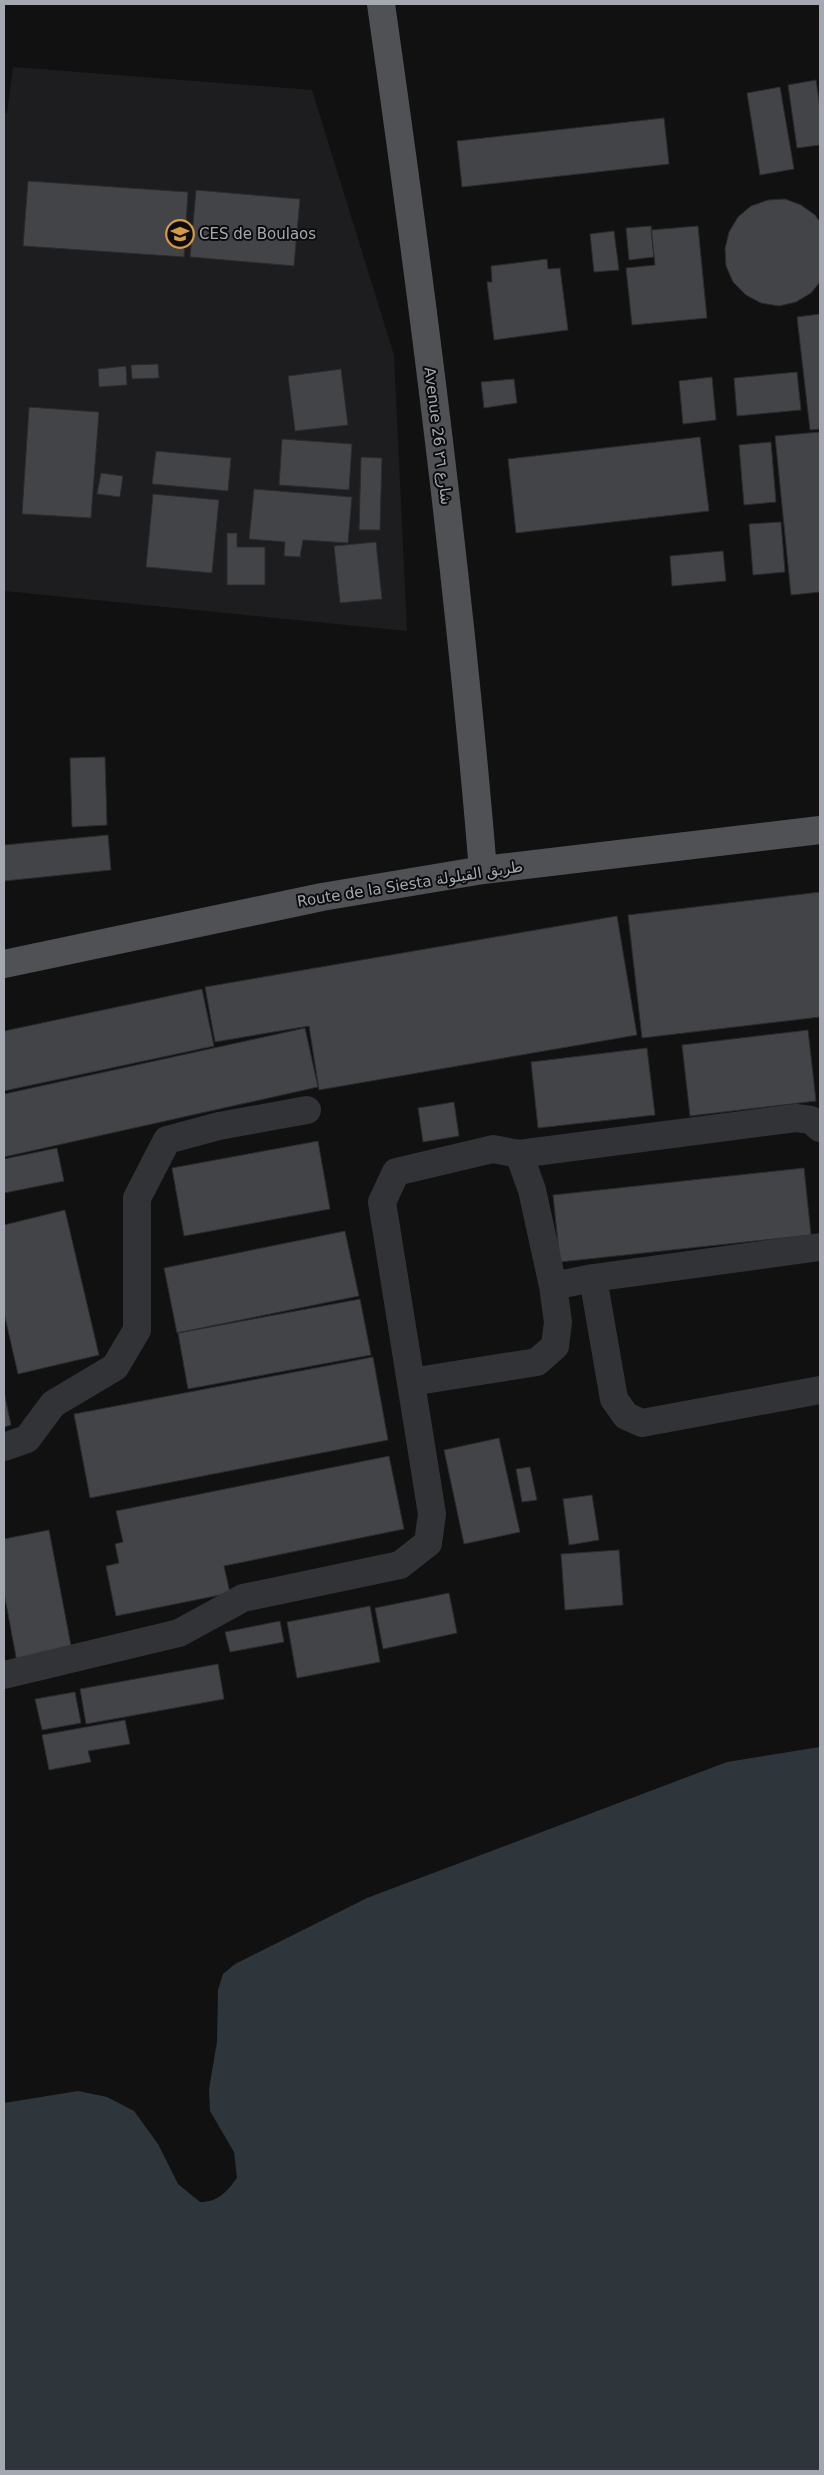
<svg xmlns="http://www.w3.org/2000/svg" width="824" height="2475" viewBox="0 0 824 2475" font-family="'DejaVu Sans',Vazirmatn,sans-serif">
<style>
.built{fill:#1d1d1f}
.water{fill:#2e363b}
.building{fill:#434447;stroke:#2b2b2e}
.lines{fill:none;stroke-linecap:round;stroke-linejoin:round}
.minor{stroke:#323336;stroke-width:28}
.major{stroke:#4f5155;stroke-width:28}
.labels{text-anchor:middle;dominant-baseline:central;stroke-width:4;stroke-linejoin:round;paint-order:stroke}
.poi-label{font-size:15px;fill:#a4a9b1;stroke:#0c0c0d;text-anchor:start}
.street-label{font-size:15px;fill:#a4a9b1;stroke:#0c0c0d}
</style>
<rect width="100%" height="100%" fill="#111112"/>
<!-- built -->
<path class="built" d="M13,67l299,23 82,265 13,276 -403,-40v-478h3z"/>
<!-- water -->
<path class="water" d="M820,1747v724h-816v-368l74,-12 29,6 27,14 24,33 20,40 22,18c19,0 26,-10 37,-24l-3,-26 -24,-41 -1,-22 8,-47 1,-52 5,-16 12,-10 132,-66 360,-136z"/>
<!-- building -->
<path class="building" d="M816,80l4,28v37l-23,3 -9,-63z
M780,87l14,82 -34,6 -13,-82z
M664,118l5,46 -207,23 -5,-46z
M28,181l160,11 -4,65 -161,-11z
M196,190l104,9 -6,67 -104,-9z
M785,199l16,6 14,10 5,7v60l-9,11 -15,9 -17,4 -18,-3 -15,-8 -13,-13 -7,-16 -1,-17 4,-17 9,-15 13,-11 17,-6z
M651,226l3,31 -25,3 -3,-32z
M698,226l9,92 -75,7 -6,-57 29,-3 -4,-35z
M614,231l5,39 -25,2 -4,-38z
M547,259l1,10 12,-1 8,62 -74,10 -7,-58h5l-1,-16z
M820,314v115l-10,1 -13,-113z
M158,364l1,14 -27,1 -1,-14z
M126,366l1,19 -28,2 -1,-18z
M341,369l7,56 -53,6 -7,-55z
M797,372l4,38 -64,6 -3,-38z
M712,377l4,43 -33,4 -4,-43z
M514,379l3,24 -33,5 -3,-26z
M29,407l70,5 -8,106 -69,-4z
M820,432v160l-29,3 -16,-159z
M700,437l9,74 -193,22 -8,-74z
M282,439l70,5 -3,46 -70,-5z
M771,442l5,60 -32,3 -5,-60z
M156,451l75,7 -3,33 -76,-7z
M361,457l21,1 -2,72h-21z
M101,473l22,3 -3,21 -23,-3z
M254,489l98,8 -4,46 -45,-3 -3,17 -16,-1 1,-14 -36,-3z
M153,494l66,6 -7,73 -66,-6z
M781,522l4,50 -32,3 -4,-51z
M227,533h10v14h28v38h-38z
M376,542l6,57 -42,4 -6,-57z
M723,551l3,30 -54,5 -2,-30z
M105,757l2,68 -35,2 -2,-69z
M108,835l3,35 -107,11v-36z
M820,892v125l-178,21 -14,-123z
M617,916l20,119 -318,55 -10,-64 -94,16 -10,-55z
M202,989l12,57 -210,45v-60z
M305,1028l13,59 -314,70v-63z
M808,1030l8,71 -126,15 -8,-71z
M647,1048l8,67 -117,13 -7,-66z
M454,1102l5,34 -36,6 -5,-34z
M318,1141l12,68 -146,27 -12,-68z
M57,1148l7,33 -60,12v-34z
M804,1168l7,67 -251,27 -7,-67z
M65,1210l34,145 -81,19 -14,-61v-88z
M345,1231l14,65 -182,37 -13,-65z
M360,1299l11,56 -183,34 -10,-56z
M373,1357l15,83 -298,58 -16,-84z
M4,1392l7,33 -7,2z
M499,1438l21,94 -56,12 -20,-94z
M389,1456l15,73 -180,37 6,27 -114,23 -10,-50 13,-3 -4,-19 8,-2 -7,-31z
M530,1467l7,33 -15,2 -6,-33z
M592,1495l7,45 -30,5 -6,-46z
M49,1530l23,121 -55,11 -13,-69v-54z
M619,1550l4,55 -58,5 -4,-56z
M449,1593l8,40 -74,16 -8,-41z
M370,1606l10,56 -83,16 -10,-56z
M280,1621l4,21 -54,10 -5,-20z
M218,1664l6,35 -138,25 -6,-35z
M75,1692l6,31 -39,7 -7,-31z
M125,1720l5,24 -42,7 3,11 -42,8 -7,-35z"/>
<g class="lines">
<!-- minor -->
<path class="minor" d="M519,1154l277,-36 15,2 9,8
M593,1278l227,-31
M553,1286l40,-8 21,121 12,17 16,7 178,-33
M4,1447l23,-8 26,-35 62,-37 22,-37v-132l30,-58 52,-14 88,-16
M4,1675l175,-42 64,-35 157,-33 28,-22 4,-29 -50,-312 14,-30 97,-23 26,5 13,36 21,96 5,36 -3,24 -18,16 -126,20"/>
<!-- major -->
<path class="major" d="M381,4c41,288 78,576 102,866
M4,964l318,-67 161,-27 337,-40"/>
</g>
<!-- icons -->
<defs>
<symbol id="school-ring" viewBox="-11 -11 22 22"><circle r="9.5" fill="#0c0c0d" stroke="#d99a42" stroke-width="1.5"/><path d="M0-5L7-2L0 1L-7-2ZM-4 1L0 2.5L4 1V4Q0 6-4 4Z" fill="#d99a42"/></symbol>
</defs>
<g fill-rule="evenodd">
<use href="#school-ring" x="164" y="218" width="32" height="32"/>
</g>
<g class="labels">
<!-- poi labels -->
<g class="poi-label">
<text x="199" y="234">CES de Boulaos</text>
</g>
<!-- street labels -->
<g class="street-label">
<text transform="translate(438 436) rotate(83)">Avenue 26 شارع ٢٦</text>
<text transform="translate(410 884) rotate(-9)">Route de la Siesta طريق القيلولة</text>
</g>
</g>
<!-- border -->
<rect width="824" height="2475" fill="none" stroke="#a4a9b1" stroke-width="10"/>
</svg>
